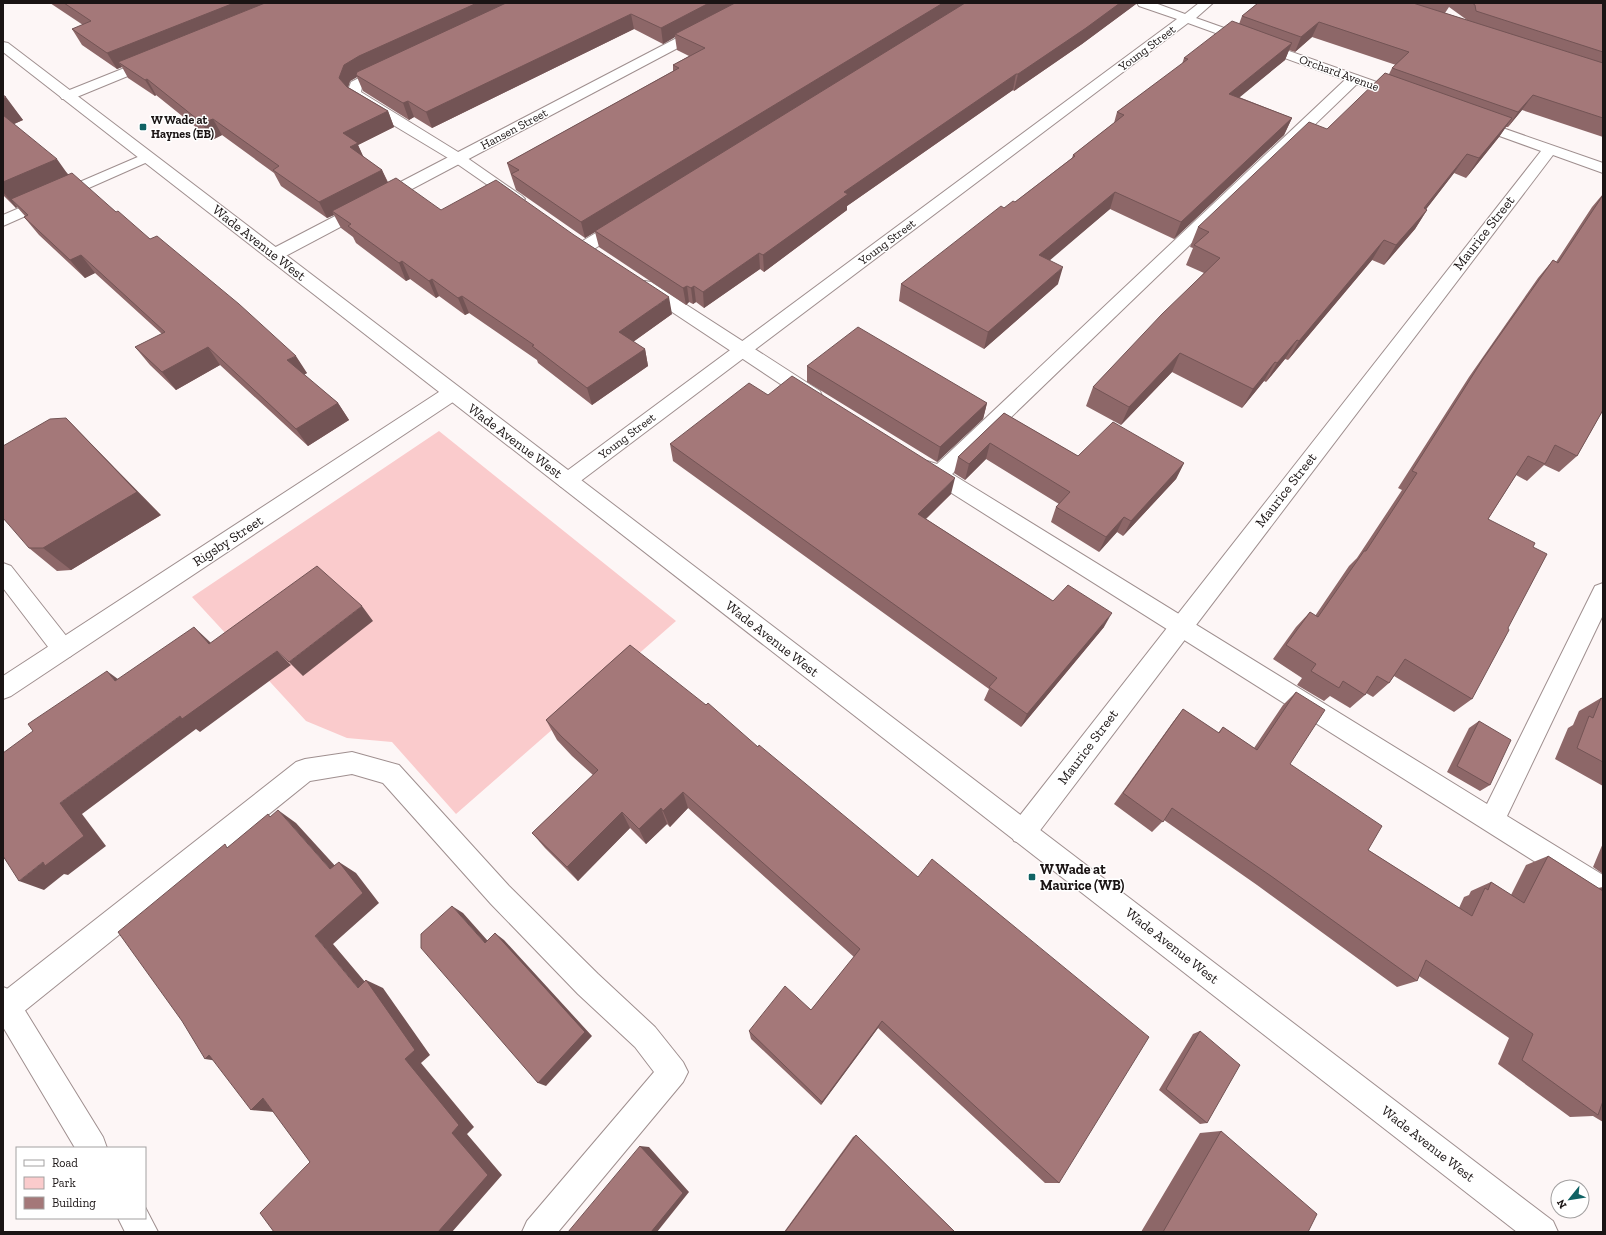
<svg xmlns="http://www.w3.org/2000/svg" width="1606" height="1235" viewBox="0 0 1606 1235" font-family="'Zilla Slab',serif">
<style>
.green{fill:#facbcc}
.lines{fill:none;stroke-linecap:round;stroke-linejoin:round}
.service-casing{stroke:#9f8f8f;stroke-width:2}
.minor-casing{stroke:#9f8f8f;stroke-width:2}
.tertiary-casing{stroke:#9f8f8f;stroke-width:2}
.service{fill:#fff;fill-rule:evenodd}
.minor{fill:#fff;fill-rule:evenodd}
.tertiary{fill:#fff;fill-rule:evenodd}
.wall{fill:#8d6768;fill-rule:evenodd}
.shaded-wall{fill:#735455}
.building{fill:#a47879;stroke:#735455}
.poi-dot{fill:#106264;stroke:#fff;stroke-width:1.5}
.labels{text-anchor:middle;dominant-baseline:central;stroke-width:3;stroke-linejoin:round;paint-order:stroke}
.far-street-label{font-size:12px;fill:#1a1414;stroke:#fff}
.far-poi-label{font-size:12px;font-weight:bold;fill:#1a1414;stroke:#fff;text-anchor:start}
.street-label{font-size:14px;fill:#1a1414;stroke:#fff}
.poi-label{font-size:14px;font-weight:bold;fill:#1a1414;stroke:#fff;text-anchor:start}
</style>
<rect width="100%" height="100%" fill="#fdf6f6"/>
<!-- green -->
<path class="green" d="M439,431l237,190 -220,193 -64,-72 -45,-4 -41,-17 -114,-124z"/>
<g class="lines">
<defs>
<path id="service" d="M385,65l5,1 2,3 -2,3 -28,15 -1,5 102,63 59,41 3,3 -3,3h-10l-59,-41 -98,-59 -8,-9 4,-11z
M1354,75l5,1 2,3 -2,3 -407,392 535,330 108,-218 8,-3v32l-96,201 96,59v28l-9,-4 -663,-419 -11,-7 -3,-5 3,-5 7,-2 10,3 412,-388z
M622,219l6,2 2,3 -2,3 -37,24 -6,1 -6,-1 -2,-4 2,-4 37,-22z
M645,281l6,1 169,109 2,5 -2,5 -7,2 -7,-2 -167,-111 -2,-4 2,-4z
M3,563l8,3 60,76 3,7 -3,7 -8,3 -8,-3 -52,-68z
M352,752l47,13 110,121 89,88 57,53 28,35 5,10 -5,10 -125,150h-36l5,-11 127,-149 -19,-25 -57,-53 -87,-90 -108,-121 -31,-9 -42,7 -293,236 -10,4 -4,-2v-27l293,-230 9,-3z"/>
<path id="minor" d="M744,3h15l-2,3 -477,253 -6,1 -6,-1 -2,-4 2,-4z
M1137,3h18l30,11 14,-11h14l-17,15 209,74 2,3 -2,3h-10l-207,-75 -614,463 -7,3 -7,-3 -3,-5 3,-5 617,-457 -38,-13z
M152,57l5,1 2,3 -2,3 -85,35h-10l-2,-3 2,-3z
M1474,118l129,45v10l-50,-18 -521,686 -9,3 -9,-3 -4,-9 4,-9 527,-672 -72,-26 -2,-3 2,-3z
M147,153l5,1 2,3 -2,3 -149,66v-11z
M452,386l7,2 2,5 -2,5 -448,298 -8,3v-23l442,-288z
M3,987l10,4 90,146 4,11h-32l-72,-121z
M145,1207l13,25h-33l-7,-14h27z"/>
<path id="tertiary" d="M3,42l5,1 1545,1178 5,11h-41l-1514,-1180z"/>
</defs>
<!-- service casing -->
<use href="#service" class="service-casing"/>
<!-- minor casing -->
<use href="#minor" class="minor-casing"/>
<!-- tertiary casing -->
<use href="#tertiary" class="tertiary-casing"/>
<!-- service -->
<use href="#service" class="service"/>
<!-- minor -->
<use href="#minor" class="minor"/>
<!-- tertiary -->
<use href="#tertiary" class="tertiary"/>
</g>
<!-- wall -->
<path class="wall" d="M50,3h1086v1l-54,40 -68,47 -1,-1 -166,116v4l-83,62 -4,-3 -56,39 -8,-6 -3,2 -4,-2 -3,3 -87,-58 -4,-15 -10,6 -69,-48 -9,-27 166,-92v-6l16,-9 -12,-6 -2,-13 -12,7 -29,-15 -202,99 -18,-11 -5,3 -46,-29 -6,-14 -7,4 -2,6 40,24 6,16 -36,18 5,12 19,13 6,12 53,28 231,104 -39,28 12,7 3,17 -56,39 -54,-42 -1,-3 -68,-47 -4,2 -26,-19 -3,2 -26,-19 -4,2 -50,-38 -3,-6 -12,-9 -7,-13 -7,3 -46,-32 -7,-13 -52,-38 -10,5 -56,-45 -1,1 -27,-18 -6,-11 -5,2 -35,-24 -10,-16 11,-4z
M1258,3h345v134l-81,-27 -14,17h-2l-7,10 -33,41 -12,-5 -28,36 1,1 -12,19 -31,36 -12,-5 -84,100 -3,-1 -19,23 -2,-1 -22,27 -70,-36 -51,53 -35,-19 7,-19 111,-114 -18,-8 7,-17 -3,-1 8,-20 129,-98 62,-55 3,-6 4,-3 -84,-28 -17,15 -6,-2 -4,10 -46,37 53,21 -8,17 -110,104 -64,-30 -61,51 9,24 -74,65 -85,-48 2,-17 103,-76 11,-6 57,-44 1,-3 41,-32 3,-11 65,-48 2,-6 55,-34 3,-8zM1449,7l18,13 -22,-7z
M3,95l20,25 -9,4 54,50 48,38 191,161 -3,2 34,28 11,17 -41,26 -88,-81 -44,25 -26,-25 -15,-18 27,-13 -67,-61 -10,5 -46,-43 -15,-18 1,-1 -8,-9 -1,1 -13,-13z
M1603,194v216l-26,46 -18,16 -15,-7 -17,16 -11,-6 -28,44 45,28 -61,152 -18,13 -60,-36 -5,7 -16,14 -7,-4 -1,2 -15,13 -20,-12 -6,5 -27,-16 5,-7 -29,-19 23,-32 14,-15 5,4 34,-50 8,-8 45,-68 -4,-2 71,-111 69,-99 15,-18 3,2 36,-55z
M807,366l180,37 -4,16 -46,43 -130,-80z
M768,395l183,99 -25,25 127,82 51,26 -83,100 -37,-27 5,-11 -316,-228 -3,-17z
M1004,413l74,43 106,7 -8,16 -53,57 -6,-4 -18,20 -48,-30 5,-15 3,-3 -73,-45 -21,21 -11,-7 4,-16z
M161,515l-90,55 -14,1 -28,-23z
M630,645l429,538h-14l-167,-155 -57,77 -70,-66 -2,-8 62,-21 43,-53 -166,-149 -18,19 -3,-3 -21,20 -16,-16 -52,53 -33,-33 -13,-15 61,-58 -21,-19 -15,-16 -11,-20z
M1296,692l-6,72 78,86 91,58 5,-11 5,-2 2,-4 20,-9 20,13 15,-30 22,-9 50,32 5,-1v235l-10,-6 -23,1 -72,-53 11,-26 -90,-62 -2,5 -20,6 -140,-102 -93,-65 -12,12 -38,-28 59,-82 10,-13 35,24 5,-6 31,21 29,-43z
M1601,698l2,1v87l-48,-27 13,-31 5,-3 6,-14z
M1479,721l11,64 -10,6 -33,-19 22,-44z
M1603,843v31l-10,-7z
M1200,1031l7,92 -7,1 -41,-34 34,-56z
M1221,1131l87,101h-167l59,-99z
M856,1135l99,97h-171l69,-95z"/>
<!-- shaded-wall -->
<path class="shaded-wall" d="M234,3h47l-163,59 4,5 -5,2 -10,-16z
M477,3h39l-160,72 1,2 -7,4 -4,13 -7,-16 5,-13 15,-9z
M709,3h32l-66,31v3l-12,7 -2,-16z
M943,3h24l-372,228v1l-10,6 -4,-16z
M1120,3h16v1l-54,40 -68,47 4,-17z
M631,14l3,15 -202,99 -6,-16z
M1319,22l-7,15 -17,15 6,-15z
M1292,43l-7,17 -62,51 6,-17z
M1016,74l-3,16 -166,116v4l-83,62 -1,-17 81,-63z
M147,79l9,16 -1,1 -10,-16z
M1533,95l-11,15 -14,17 10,-15z
M6,97l17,23 -16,7 -4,-5v-23z
M408,101l6,16 -5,3 -6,-17z
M388,111l6,16 -36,18 7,15 -8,4 -14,-31z
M1292,118l-8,17 -110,104 7,-17z
M1512,118l-13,19 -33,41 13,-20z
M213,119l9,16 -10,5 -10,-17z
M1467,154l-13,19 -40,52 13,-15 -12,19 -31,36 12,-20z
M57,159l17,24 -63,16 6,8 -1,1 -13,-16v-10z
M382,170l7,16 -57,25 2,4 -7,3 -8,-16z
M1115,192l-5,17 -75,64 4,-18z
M1384,240l-12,20 -84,100 11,-19z
M759,253l1,16 -56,39 -1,-16z
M81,255l14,18 -10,5 -15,-18z
M402,261l8,18 -4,2 -7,-18z
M1063,267l-5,17 -74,65 4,-17z
M432,279l7,17 -3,2 -7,-17z
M687,286l2,16 -3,3 -3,-17z
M694,286l2,16 -3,2 -2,-16z
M462,296l7,17 -4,2 -7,-17z
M669,297l3,17 -49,35 -4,-17z
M1297,340l-12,19 -19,23 11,-19z
M208,347l12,18 -44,25 -14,-18z
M645,349l3,17 -56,39 -5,-17z
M1180,353l-8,19 -51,53 8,-18z
M296,356l11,17 -9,5 -11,-18z
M1275,362l-11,19 -22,27 11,-19z
M338,403l11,17 -41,26 -12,-17z
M987,403l-4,16 -46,43 3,-15z
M66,418l95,97 -90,55 -28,-22z
M990,443l-4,16 -21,21 4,-16z
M1184,463l-8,16 -53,57 8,-15z
M955,478l-4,16 -36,35 3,-15z
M1124,517l-7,15 -18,20 7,-15z
M362,606l11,15 -70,55 -14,-14z
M1112,613l-8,14 -83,100 6,-13z
M194,627l16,15 15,17 -16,-15z
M277,651l14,14 -91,67 -4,-3 -114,85 24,32 -38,29 -4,-1 -20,16 -25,-9 24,-19 17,-59 120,-87z
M107,671l19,14 -11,-4z
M683,792l5,16 -18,19 -7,-16z
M661,808l6,16 -21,20 -7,-15z
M278,810l18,13 52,57 -18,-11z
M622,812l8,16 -52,53 -11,-14z
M339,862l17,11 23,30 -46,41 43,51 -18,-7 -43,-52z
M452,906l11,7 32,36 -10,-6z
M495,933l9,7 88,96 -46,50 -8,-3z
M366,980l17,8 47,67 -9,8 53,64 -7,7 35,41 -50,57h-14l14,-99 -47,-74z
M882,1021l-4,7 -57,77 1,-3z
M209,1055l21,8 -25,-4z
M263,1098l11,14 -23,-2z
M640,1146l9,1 40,45 -32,40h-6z"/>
<!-- building -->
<path class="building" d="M64,3h170l-127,50 -35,-24 19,-8z
M265,3h212l-118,53 -15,9 -5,13 8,9 41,24 -45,22 15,10 -8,4 32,23 -63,32 -46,-32 6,-4 -66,-47 -11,4 -55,-44 -2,1 -27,-18z
M506,3h203l-48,25 -30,-14 -205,98 -18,-11 -5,2 -47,-28 1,-3z
M735,3h208l-362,219 -70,-48 8,-4 -12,-7 172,-95 -6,-3 32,-17 -30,-14z
M965,3h155l-34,25 -68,46h-2l-172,118 4,2 -85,61 -4,-2 -56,39 -9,-6 -3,2 -4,-2 -4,2 -88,-57z
M1258,3h155l190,60v55l-70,-23 -15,17 -126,-44 17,-16 -90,-30 -18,15 -59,-21z
M1472,3h131v49l-127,-41 -1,-6z
M1232,21l60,22 -63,51 63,24 -111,104 -66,-30 -76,63 24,12 -75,65 -87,-48 100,-78 3,2 9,-7 2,1 60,-46 -2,-1 51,-40 -7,-3 71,-53 -4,-1z
M1385,73l127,45 -33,40 -12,-4 -43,54 3,2 -31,35 -12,-5 -85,101 -2,-1 -20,23 -2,-1 -22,27 -73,-36 -51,54 -36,-20 69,-73 58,-56 -26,-13 15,-13 -11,-5 111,-105 18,7z
M3,95l3,2 -3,2z
M3,115l54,44 -54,23z
M72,173l44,39 2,-1 32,28 7,-3 82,68 57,52 -9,4 51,43 -42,26 -88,-82 -46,25 -27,-25 30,-15 -84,-77 -11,5 -46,-43 4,-2 -17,-16z
M396,178l45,32 55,-30 78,55 95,62 -50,35 26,17 -58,39 -55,-42 2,-1 -72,-49 -4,2 -26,-19 -3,2 -27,-20 -3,2 -51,-37 3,-2 -19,-13z
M1603,195v215l-26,46 -22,-11 -10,19 -17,-8 -40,63 47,24 -2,4 14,7 -39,74 1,2 -37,69 -67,-40 -16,24 -12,-7 -12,19 -22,-14 -4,7 -28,-17 5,-7 -30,-19 24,-33 8,5 46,-66h2l51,-78 -5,-2 71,-112 70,-99 5,3z
M858,327l129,76 -47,44 -133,-81z
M792,376l163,102 -37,36 135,87 15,-16 44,28 -85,101 -38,-27 8,-9 -327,-234 79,-61 19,12z
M1004,413l74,43 35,-34 71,41 -53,58 -7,-4 -18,20 -50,-30 14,-15 -80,-49 -21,21 -11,-7z
M66,418l71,74 -94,56h-14l-26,-30v-72l47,-27z
M317,566l45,40 -73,56 -12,-11 -95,68 -2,-3 -120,87 24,33 -39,30 -2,-4 -24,19 -16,-25v-103l30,-22 -5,-7 79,-53 8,10 79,-54 15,17z
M630,645l76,60 2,-2 50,44 1,-2 159,132 14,-18 217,178 -90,146 -177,-162 -60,81 -73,-71 36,-45 26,24 49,-61 -177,-157 -20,19 -2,-3 -22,21 -17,-17 -55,55 -35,-34 66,-63 -36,-33 -16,-17z
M1296,692l29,18 -35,54 92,62 -14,24 104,66 13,-28 3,2 3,-8 33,21 24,-47 55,35v210l-5,14 -76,-55 11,-26 -107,-74 -9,21 -146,-105 -99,-68 -9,14 -40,-29 60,-84 36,24 4,-6 34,23z
M1601,698l2,1v63l-26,-14 12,-32 4,2z
M1479,721l32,19 -21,45 -33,-19z
M278,810l52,59 9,-7 24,31 -48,43 43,52 8,-8 49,70 -10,9 54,66 -7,8 36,42 -50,57h-164l-14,-19 50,-51 -47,-64 -12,12 -42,-55 -4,4 -23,-38 -64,-89 107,-88 2,4 41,-34 2,3z
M452,906l33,37 10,-10 90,99 -47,51 -117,-135v-14z
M1200,1031l40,34 -33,58 -41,-34z
M1221,1131l96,83 -9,18h-145z
M856,1135l99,97h-170z
M640,1146l43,47 -32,39h-83z"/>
<!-- markers -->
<g class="poi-dot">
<rect x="139" y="123" width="8" height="8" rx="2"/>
<rect x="1028" y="873" width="8" height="8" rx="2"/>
</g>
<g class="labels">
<!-- far-street labels -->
<g class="far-street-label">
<text transform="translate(1147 48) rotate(-37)">Young Street</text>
<text transform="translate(1339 73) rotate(20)">Orchard Avenue</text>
<text transform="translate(514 129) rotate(-28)">Hansen Street</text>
<text transform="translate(887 242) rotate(-37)">Young Street</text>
<text transform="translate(627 436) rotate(-37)">Young Street</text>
</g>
<!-- far-poi labels -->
<g class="far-poi-label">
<text x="151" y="120">W Wade at<tspan x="151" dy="14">Haynes (EB)</tspan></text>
</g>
<!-- street labels -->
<g class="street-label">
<text transform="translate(1484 233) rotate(-52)">Maurice Street</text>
<text transform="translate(259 243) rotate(38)">Wade Avenue West</text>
<text transform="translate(515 441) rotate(37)">Wade Avenue West</text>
<text transform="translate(1286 490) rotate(-52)">Maurice Street</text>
<text transform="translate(228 541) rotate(-33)">Rigsby Street</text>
<text transform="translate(772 639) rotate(38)">Wade Avenue West</text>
<text transform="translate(1088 747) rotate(-53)">Maurice Street</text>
<text transform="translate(1172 946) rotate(38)">Wade Avenue West</text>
<text transform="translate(1428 1144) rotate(38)">Wade Avenue West</text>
</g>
<!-- poi labels -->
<g class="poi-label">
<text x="1040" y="869">W Wade at<tspan x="1040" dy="16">Maurice (WB)</tspan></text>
</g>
</g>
<!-- border -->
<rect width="1606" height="1235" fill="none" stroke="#1a1414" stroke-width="8"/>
<!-- legend -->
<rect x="16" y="1147" width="130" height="72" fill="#ffffff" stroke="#a3a1a1"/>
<rect x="24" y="1160" width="20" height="6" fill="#ffffff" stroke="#a3a1a1"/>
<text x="52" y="1167" font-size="12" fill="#1a1414">Road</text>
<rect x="24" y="1177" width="20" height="12" fill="#facbcc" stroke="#a3a1a1"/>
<text x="52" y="1187" font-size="12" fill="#1a1414">Park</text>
<rect x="24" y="1197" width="20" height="12" fill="#a47879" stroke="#a3a1a1"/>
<text x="52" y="1207" font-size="12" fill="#1a1414">Building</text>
<!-- north arrow -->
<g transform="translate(1570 1199) rotate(240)"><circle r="19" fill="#ffffff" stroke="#a3a1a1"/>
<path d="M0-3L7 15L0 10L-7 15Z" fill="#106264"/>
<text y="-6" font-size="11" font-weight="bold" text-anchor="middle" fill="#1a1414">N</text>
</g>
</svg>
